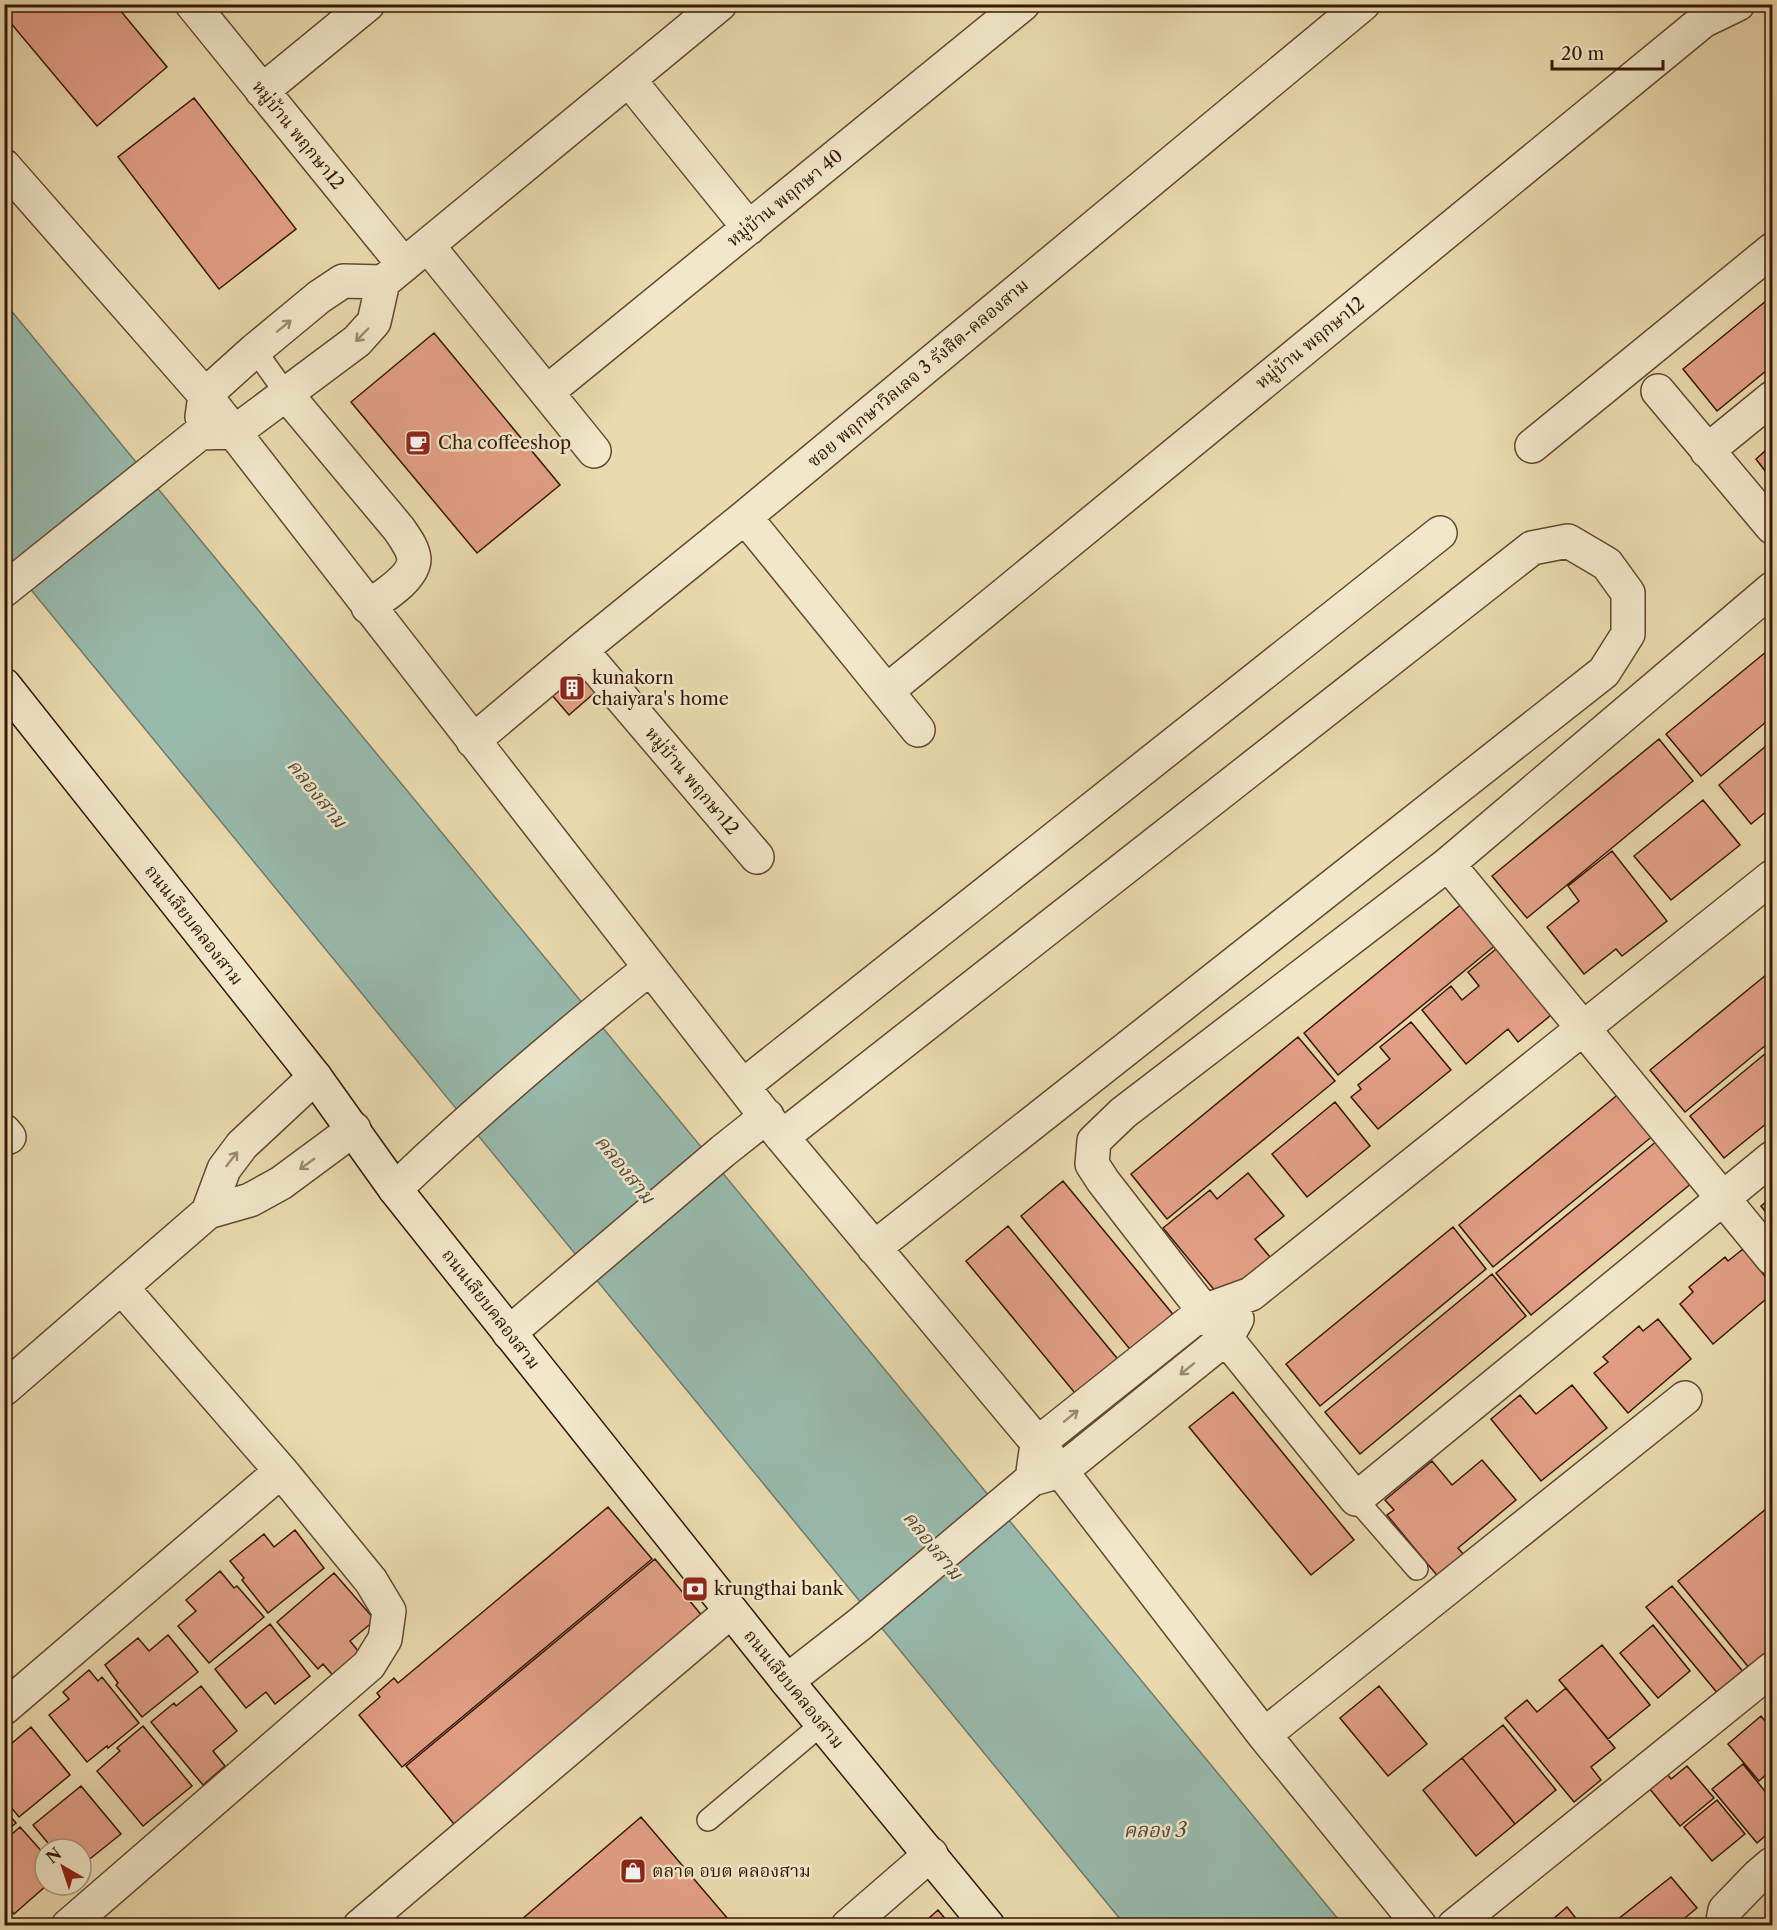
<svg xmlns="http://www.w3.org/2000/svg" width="1777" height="1930" viewBox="0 0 1777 1930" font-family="'Libre Caslon Text','Noto Serif Thai',serif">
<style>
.water{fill:#98baad;stroke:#71796b;stroke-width:1.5}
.building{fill:#e3a086;stroke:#371708;stroke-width:1.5}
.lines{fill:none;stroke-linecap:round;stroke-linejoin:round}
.lane-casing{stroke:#644831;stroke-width:24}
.street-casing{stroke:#644831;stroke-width:36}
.secondary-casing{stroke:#371708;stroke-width:36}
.lane{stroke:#f1e7ca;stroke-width:21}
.street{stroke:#f1e7ca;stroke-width:33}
.secondary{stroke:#f1e7ca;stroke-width:33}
.oneway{stroke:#9d8973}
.labels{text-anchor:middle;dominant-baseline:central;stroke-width:5;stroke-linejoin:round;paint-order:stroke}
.street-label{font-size:18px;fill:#371708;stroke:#f1e7ca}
.poi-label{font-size:18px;fill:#371708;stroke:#f1e7ca;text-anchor:start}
.water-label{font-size:20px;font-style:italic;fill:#54483a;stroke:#f1e7ca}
</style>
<rect width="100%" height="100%" fill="#eadaad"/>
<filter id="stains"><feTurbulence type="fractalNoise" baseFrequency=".00333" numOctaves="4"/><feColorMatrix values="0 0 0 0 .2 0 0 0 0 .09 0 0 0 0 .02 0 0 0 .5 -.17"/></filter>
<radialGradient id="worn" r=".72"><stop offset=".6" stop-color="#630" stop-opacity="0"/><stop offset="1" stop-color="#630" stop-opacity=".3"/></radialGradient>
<!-- water -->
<path class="water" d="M4,302l1339,1623h-218l-1120,-1367z"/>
<!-- building -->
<path class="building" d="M4,4h111l52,63 -70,59 -93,-111z
M194,98l102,131 -77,60 -101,-132z
M1772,296v70l-55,45 -34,-42z
M434,333l126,152 -83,68 -126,-151z
M1772,445v35l-16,-21z
M1772,647v70l-71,59 -35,-42z
M576,660l23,29 -30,26 -24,-28z
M1659,739l34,42 -166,137 -35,-42z
M1772,741v66l-21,17 -32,-39z
M1703,800l37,45 -69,55 -37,-44z
M1612,851l55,70 -45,35 -6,-7 -32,25 -37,-47 32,-26 -11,-15z
M1469,898l34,41 -165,136 -34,-42z
M1507,940l54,67 -43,35 -10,-13 -42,35 -44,-54 29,-24 11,14 17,-14 -11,-14z
M1772,970v70l-87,72 -35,-42z
M1411,1022l40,48 -73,59 -27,-32 10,-8 -3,-4 32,-26 -10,-12z
M1298,1037l37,44 -168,138 -36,-45z
M1772,1048v71l-48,39 -34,-42z
M1626,1088l34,42 -167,137 -34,-42z
M1335,1102l35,44 -63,51 -35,-43z
M1663,1136l35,42 -167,137 -35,-42z
M1248,1173l36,43 -29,23 15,18 -49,41 -58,-70 47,-38 7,9z
M1063,1181l113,137 -43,35 -112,-137z
M1772,1197v23l-11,-14z
M1008,1226l113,137 -42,35 -113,-137z
M1453,1227l33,42 -166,137 -34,-42z
M1743,1249l29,36v9l-59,50 -33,-40 13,-12 -4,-5 36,-30 3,4z
M1492,1274l34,42 -166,138 -35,-42z
M1658,1319l33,40 -63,54 -34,-40 14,-11 -5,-5 36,-31 4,5z
M1572,1385l35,43 -66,53 -50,-62 29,-24 16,19z
M1233,1392l121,148 -43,35 -122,-148z
M1482,1460l34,40 -58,48 13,15 -26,22 -58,-70 7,-5 -9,-10 47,-39 20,24z
M1772,1504v62l-3,2 3,4v79l-22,18 -72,-88z
M608,1507l44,52 -250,208 -43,-52 21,-18 -3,-4 17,-15 4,5z
M295,1530l29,38 -56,45 -26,-33 2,-2 -14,-17 34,-27 10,13z
M655,1559l48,58 -249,207 -48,-58z
M220,1571l14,17 3,-2 27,31 -55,46 -31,-37 18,-15 -10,-11z
M334,1573l41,47 -25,21 13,16 -26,23 -14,-16 -5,5 -41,-47z
M1672,1586l73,88 -26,21 -73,-88z
M270,1624l40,52 -35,28 -9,-12 -20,16 -31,-39z
M1653,1625l37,46 -32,27 -38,-45z
M168,1635l30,37 -56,45 -26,-32 2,-2 -13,-18 33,-27 11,13z
M1602,1645l48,60 -42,34 -49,-59z
M89,1670l9,11 4,-4 37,46 -31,25 -1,-2 -20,16 -38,-47 20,-16 -6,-7z
M201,1686l36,45 -24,20 12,15 -22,19 -52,-63 23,-19 2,3z
M1379,1686l48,58 -39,32 -48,-58z
M1566,1688l49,60 -24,19 10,13 -27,22 -69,-84 22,-18 10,12z
M1761,1716l11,14v39l-13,12 -31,-37z
M1503,1725l53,65 -41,34 -53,-66z
M143,1726l49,60 -49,40 -46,-55 23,-20 -3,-3z
M31,1727l39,48 -51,42 -15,-18v-41l5,-4 -4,-5z
M1462,1758l53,66 -39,32 -53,-66z
M1743,1764l29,36v30l-15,13 -45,-54z
M1687,1766l27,32 -34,28 -35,-43 18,-15 8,11z
M81,1786l40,48 -40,32v-17h-28l-20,-24z
M1717,1800l28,34 -33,27 -28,-34z
M4,1809l12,14 -12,10z
M641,1817l93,109h-220z
M20,1827l25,28v30h2l-33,29 -10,-11v-62z
M1671,1877l26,31 -22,18h-62l-1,-2z
M1567,1907l15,19h-37z
M938,1910l13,16h-31z
M1772,1914v12h-14z"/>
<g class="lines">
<defs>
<path id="lane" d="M255,350l32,45
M1356,1499l61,70
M708,1820l114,-96"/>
<path id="street" d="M192,4l212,261
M629,80l120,148
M262,91l106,-87
M4,166l201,229 577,742 279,334 203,264 156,191
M428,246l166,205
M1658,391l114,136
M547,392l476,-388
M287,395l112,134c6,9 14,19 15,30 0,19 -32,38 -46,48
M202,417l3,-22 50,-45 64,-53 24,-16 40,1
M1532,446l240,-196
M1707,451l65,-53
M745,517l173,213
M1772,589l-324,275 -325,249 -29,28 -2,23 11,17 101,130 152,188 416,-341
M4,590l196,-157 35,-1 122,-91 17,-19 9,-40 337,-278
M581,650l176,207
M887,691l816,-670 35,-17
M473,741l108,-91 164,-133 618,-513
M1448,864l324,394
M743,1086l697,-553
M4,1131l5,6
M782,1137l750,-589 36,-7 39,23 21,29v41l-24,38 -730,576
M395,1189c82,-78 167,-151 255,-221
M208,1212l16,-43 18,-24 73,-68
M509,1333l214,-182 44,-35
M4,1389l204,-177 42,-12 31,-17 73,-54
M1032,1479l5,-35 167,-133 47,-17 521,-417
M787,1681l73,-57 172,-145 29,-8 166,-134 10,-18
M4,1708l277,-237
M1264,1735l421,-337
M68,1926l301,-261 16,-26 4,-28 -18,-30 -90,-110 -159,-183
M360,1926l371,-315
M848,1926l83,-72
M1454,1926l318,-257
M1722,1926l3,-16 33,-34 14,-12"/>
<path id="secondary" d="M4,685l311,392 80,112 392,492 201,245"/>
</defs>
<!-- lane casing -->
<use href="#lane" class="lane-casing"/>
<!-- street casing -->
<use href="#street" class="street-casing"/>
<!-- secondary casing -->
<use href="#secondary" class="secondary-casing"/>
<!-- lane -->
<use href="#lane" class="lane"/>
<!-- street -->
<use href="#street" class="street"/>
<!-- secondary -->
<use href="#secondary" class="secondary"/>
</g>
<!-- one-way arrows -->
<defs><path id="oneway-shaft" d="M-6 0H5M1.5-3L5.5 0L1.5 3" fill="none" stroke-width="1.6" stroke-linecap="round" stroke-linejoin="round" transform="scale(1.5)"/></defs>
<g class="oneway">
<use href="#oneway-shaft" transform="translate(284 326) rotate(-39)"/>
<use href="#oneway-shaft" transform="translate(362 335) rotate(134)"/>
<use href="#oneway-shaft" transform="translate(232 1159) rotate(-52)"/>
<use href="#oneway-shaft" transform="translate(307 1164) rotate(144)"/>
<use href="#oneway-shaft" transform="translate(1187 1369) rotate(141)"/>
<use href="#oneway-shaft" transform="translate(1071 1416) rotate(-39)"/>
</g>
<!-- icons -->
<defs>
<symbol id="cafe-square" viewBox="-11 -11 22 22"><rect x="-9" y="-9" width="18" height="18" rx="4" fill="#8f2418" stroke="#f1e7ca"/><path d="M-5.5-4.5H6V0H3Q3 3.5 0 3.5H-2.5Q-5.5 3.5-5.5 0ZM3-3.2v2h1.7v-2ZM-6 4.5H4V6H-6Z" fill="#fff"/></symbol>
<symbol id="building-square" viewBox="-11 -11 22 22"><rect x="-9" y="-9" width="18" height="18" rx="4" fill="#8f2418" stroke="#f1e7ca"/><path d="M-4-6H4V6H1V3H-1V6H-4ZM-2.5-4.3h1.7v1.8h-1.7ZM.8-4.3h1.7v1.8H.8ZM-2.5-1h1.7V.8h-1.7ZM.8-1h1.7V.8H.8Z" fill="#fff"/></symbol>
<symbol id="bank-square" viewBox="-11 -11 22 22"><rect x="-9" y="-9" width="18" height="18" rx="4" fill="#8f2418" stroke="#f1e7ca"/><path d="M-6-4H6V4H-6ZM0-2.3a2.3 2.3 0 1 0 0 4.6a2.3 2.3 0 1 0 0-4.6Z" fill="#fff"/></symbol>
<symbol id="shop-square" viewBox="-11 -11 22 22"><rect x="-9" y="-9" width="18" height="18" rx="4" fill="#8f2418" stroke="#f1e7ca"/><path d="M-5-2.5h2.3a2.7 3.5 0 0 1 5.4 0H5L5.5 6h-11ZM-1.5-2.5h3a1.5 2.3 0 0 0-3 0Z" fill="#fff"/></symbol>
</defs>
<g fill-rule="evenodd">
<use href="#cafe-square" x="403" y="428" width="30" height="30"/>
<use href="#building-square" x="557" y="673" width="30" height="30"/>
<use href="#bank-square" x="680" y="1574" width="30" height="30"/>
<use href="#shop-square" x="618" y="1856" width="30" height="30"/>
</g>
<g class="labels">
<!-- street labels -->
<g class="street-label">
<text transform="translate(298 135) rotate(51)">หมู่บ้าน พฤกษา12</text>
<text transform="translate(785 198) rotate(-39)">หมู่บ้าน พฤกษา 40</text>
<text transform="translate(1310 343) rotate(-39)">หมู่บ้าน พฤกษา12</text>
<text transform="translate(918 373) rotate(-40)">ซอย พฤกษาวิลเลจ 3 รังสิต-คลองสาม</text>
<text transform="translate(692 781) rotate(50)">หมู่บ้าน พฤกษา12</text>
<text transform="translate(194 925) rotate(52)">ถนนเลียบคลองสาม</text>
<text transform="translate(491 1309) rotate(52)">ถนนเลียบคลองสาม</text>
<text transform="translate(794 1689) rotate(51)">ถนนเลียบคลองสาม</text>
</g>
<!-- poi labels -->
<g class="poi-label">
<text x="438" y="443">Cha coffeeshop</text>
<text x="592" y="678">kunakorn<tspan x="592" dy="21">chaiyara's home</tspan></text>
<text x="714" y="1589">krungthai bank</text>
<text x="652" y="1871">ตลาด อบต คลองสาม</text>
</g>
<!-- water labels -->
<g class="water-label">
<text transform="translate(317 793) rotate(51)">คลองสาม</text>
<text transform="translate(625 1169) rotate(51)">คลองสาม</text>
<text transform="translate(933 1545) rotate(51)">คลองสาม</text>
<text x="1155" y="1830">คลอง 3</text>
</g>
</g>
<!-- margin -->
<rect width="1777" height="1930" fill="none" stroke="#eadaad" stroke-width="24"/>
<rect x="6" y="6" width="1765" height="1918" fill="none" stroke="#371708" stroke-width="3"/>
<rect x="12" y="12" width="1753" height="1906" fill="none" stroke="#371708" stroke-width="1.5"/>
<!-- north arrow -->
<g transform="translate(63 1867) rotate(321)"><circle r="28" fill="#f1e7ca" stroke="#a7947c" stroke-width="1.5"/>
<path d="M0-4.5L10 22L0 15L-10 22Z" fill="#8f2418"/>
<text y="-9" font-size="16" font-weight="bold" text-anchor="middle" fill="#371708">N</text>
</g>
<!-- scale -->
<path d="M1552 60v9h111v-9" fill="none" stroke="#371708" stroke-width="3"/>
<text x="1561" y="60" font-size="18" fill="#371708" stroke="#f1e7ca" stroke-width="4.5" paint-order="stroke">20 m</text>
<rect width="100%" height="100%" filter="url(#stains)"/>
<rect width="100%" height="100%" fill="url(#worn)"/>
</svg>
